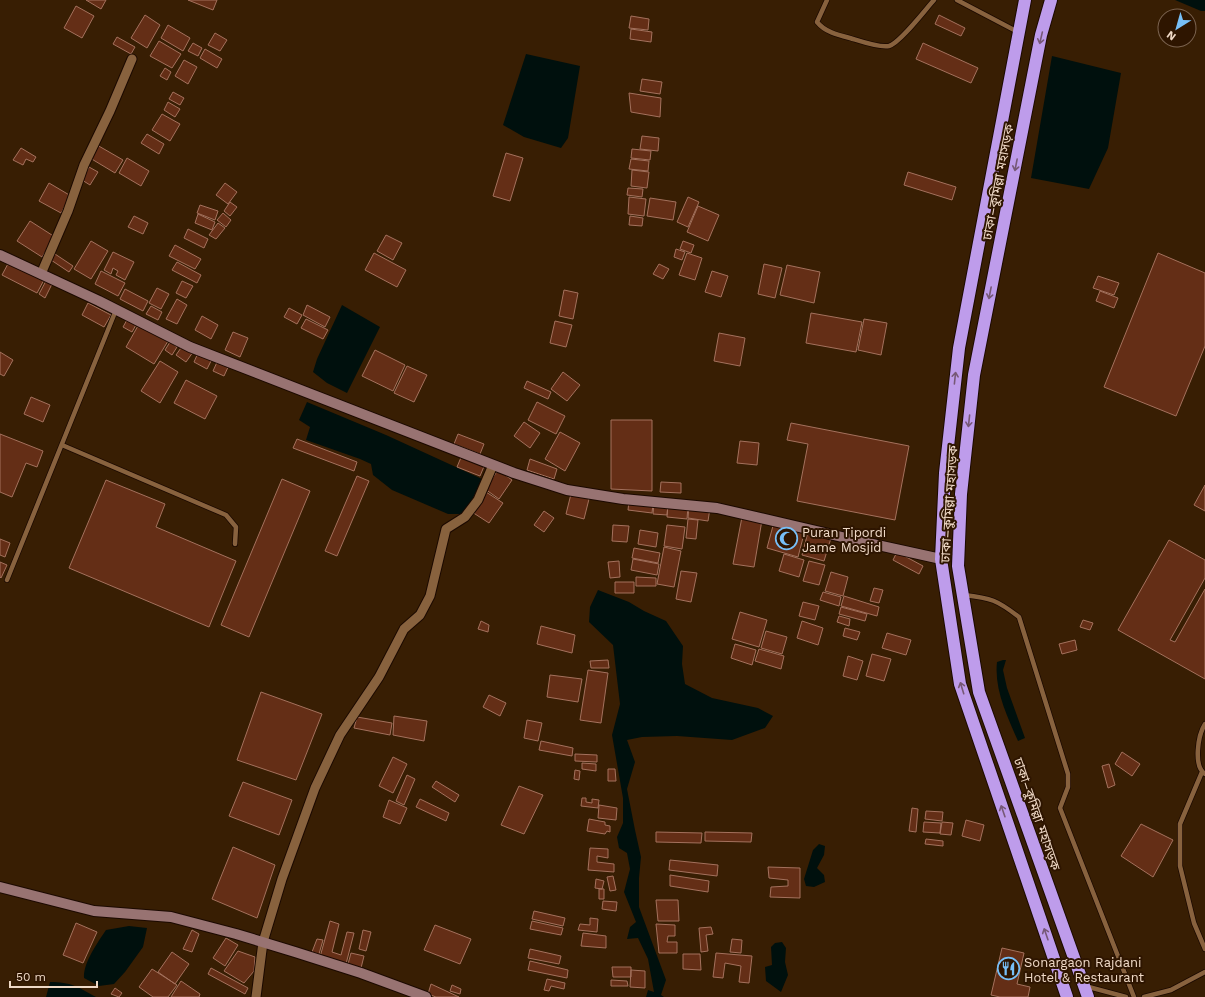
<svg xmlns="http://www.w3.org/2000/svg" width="1205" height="997" viewBox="0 0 1205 997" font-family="'Work Sans','Noto Sans Bengali',sans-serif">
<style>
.water{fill:#00100d}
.building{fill:#642e16;stroke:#a4715d}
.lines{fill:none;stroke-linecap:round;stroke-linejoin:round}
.lane-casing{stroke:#1b0900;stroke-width:6}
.street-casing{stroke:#1b0900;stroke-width:11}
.secondary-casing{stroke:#1b0900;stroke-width:12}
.highway-casing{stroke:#1b0900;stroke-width:14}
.lane{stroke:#88623e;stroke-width:4.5}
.street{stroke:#88623e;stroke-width:9}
.secondary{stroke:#987372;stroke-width:10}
.highway{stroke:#be9ceb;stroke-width:12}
.oneway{stroke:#765876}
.labels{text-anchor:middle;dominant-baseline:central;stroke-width:4;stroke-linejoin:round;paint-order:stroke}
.street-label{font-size:13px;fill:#efd9c6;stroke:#2e1500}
.poi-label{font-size:13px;fill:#efd9c6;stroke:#2e1500;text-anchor:start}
</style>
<rect width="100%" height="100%" fill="#381e03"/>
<!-- water -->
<path class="water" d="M1175,0h30v11h-4z
M526,54l54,12 -12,72 -7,10 -37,-11 -21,-12z
M1052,56l69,17 -13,75 -19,41 -58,-11z
M342,305l38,22 -33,66 -20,-10 -14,-11 4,-13z
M307,402l79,33 96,44 -9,19 -11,16h-14l-56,-24 -19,-15 -2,-11 -11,-5 -54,-19 4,-13 -11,-7z
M598,590l31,12 15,9 22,10 17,25 -1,18 3,20 27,14 46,10 15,8 -8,12 -33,12 -55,-4 -35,1 -15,3 8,22 -8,27 8,41 6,27 -2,21v29l27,73 -5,15 3,2h-18l2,-7 6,2 -6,-33 -10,-21 -11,1 3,-12 6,-5 -12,-30 6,-23 -3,-16 -8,-5 -2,-11 6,-14v-25l-11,-63 8,-31 -7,-59 -24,-23 1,-15z
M1003,660h3l-3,10 4,18 18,50 -7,3c-11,-25 -24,-52 -21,-79z
M819,844l6,2 -1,9 -7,13 7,7 1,7 -11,5 -8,-1 -2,-7 9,-29z
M129,926l18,2 -4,19 -18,25 -11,12 -15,2 -15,-8c-1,-15 14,-36 22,-48z
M782,942l4,6 -1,14 3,13 -7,17 -15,-11 -1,-14 7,-2 -1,-18 4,-4z
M50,982c21,0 28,5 46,15h-50z"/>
<!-- building -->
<path class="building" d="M86,0h20l-5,9z
M188,0h29l-4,10z
M76,6l18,10 -12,22 -18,-10z
M145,15l15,10 -13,23 -16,-10z
M939,15l26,13 -4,8 -26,-12z
M631,16l18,3 -1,11 -19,-2z
M168,25l22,13 -7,13 -22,-13z
M631,29l21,3 -1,10 -21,-3z
M215,33l12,7 -7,11 -12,-6z
M117,37l18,10 -4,7 -18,-10z
M159,41l22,13 -9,14 -22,-12z
M193,43l9,5 -4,8 -10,-5z
M923,43l55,25 -7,15 -55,-24z
M205,49l17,10 -5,9 -17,-10z
M184,60l13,7 -9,17 -13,-8z
M165,68l6,4 -4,8 -7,-4z
M642,79l20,3 -2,12 -20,-3z
M173,92l11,6 -4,7 -11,-6z
M629,93l32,5 -1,19 -29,-5z
M168,102l12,7 -5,8 -11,-7z
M162,114l18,10 -10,17 -18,-11z
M147,134l17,10 -5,10 -18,-11z
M642,136l17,2 -1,13 -18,-2z
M97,145l26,15 -8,13 -25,-15z
M21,148l15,9 -3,5 -7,-3 -3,6 -10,-5z
M632,149l19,2 -1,9 -19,-2z
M506,153l17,5 -13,43 -17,-5z
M127,158l22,13 -8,15 -22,-13z
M631,159l18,2 -1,10 -19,-2z
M89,167l9,5 -8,13 -8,-5z
M632,170l17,2 -2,16 -16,-2z
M908,172l48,15 -4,13 -48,-15z
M49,183l22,13 -10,17 -22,-12z
M225,183l12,9 -9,12 -12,-9z
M628,188l15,1 -1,8 -15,-2z
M629,197l17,2 -2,17 -16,-2z
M688,197l11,5 -11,25 -11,-5z
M650,198l26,4 -3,18 -26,-4z
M230,202l7,5 -7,9 -6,-5z
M200,205l18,6 -3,9 -18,-7z
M698,206l21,9 -11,26 -21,-9z
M223,213l8,7 -5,7 -9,-7z
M198,214l17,8 -3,8 -17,-7z
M134,216l14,7 -5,11 -15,-7z
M630,216l13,2 -1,8 -13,-1z
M30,221l25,16 -13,20 -25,-16z
M218,223l7,5 -9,11 -7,-4z
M188,229l20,10 -4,9 -20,-10z
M386,235l16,8 -9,17 -16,-9z
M91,241l17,10 -17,28 -17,-10z
M683,241l11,4 -3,8 -11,-4z
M175,245l26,14 -6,10 -26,-13z
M676,249l9,3 -3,8 -8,-3z
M113,252l21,10 -9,18 -9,-5 2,-4 -5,-3 -2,6 -7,-4z
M374,253l32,17 -9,17 -32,-17z
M687,253l15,5 -7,22 -16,-5z
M1158,253l47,20v73l-29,70 -72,-29z
M55,254l18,12 -4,6 -18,-12z
M10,260l35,18 -8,15 -35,-18z
M177,262l24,13 -4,8 -25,-13z
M659,264l10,5 -6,10 -10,-5z
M764,264l18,4 -7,30 -17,-4z
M787,265l33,7 -6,31 -34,-8z
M101,271l24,12 -7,13 -23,-12z
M712,271l16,5 -7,21 -16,-5z
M1098,276l21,7 -5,12 -21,-7z
M47,279l6,3 -8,16 -6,-4z
M182,281l11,5 -7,12 -10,-5z
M157,288l12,6 -8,15 -12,-6z
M125,289l23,12 -5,10 -23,-12z
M564,290l14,3 -5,26 -14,-3z
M1100,291l18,7 -4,10 -18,-7z
M177,299l10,6 -10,19 -11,-5z
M88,303l23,12 -7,12 -22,-12z
M307,305l23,12 -5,10 -22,-12z
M151,306l11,6 -4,8 -12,-6z
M289,308l13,7 -5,9 -13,-7z
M811,313l51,9 -6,30 -50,-9z
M202,316l16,9 -7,14 -16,-9z
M128,318l9,5 -5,9 -9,-5z
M306,319l22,11 -5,9 -22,-11z
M864,319l23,4 -6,32 -23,-5z
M555,321l17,4 -6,22 -16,-4z
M139,324l29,17 -14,23 -28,-17z
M233,332l15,6 -8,19 -15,-7z
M719,333l26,5 -5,28 -26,-5z
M170,342l7,5 -5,8 -7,-5z
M183,345l10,7 -7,10 -10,-7z
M375,350l30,15 -12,26 -31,-15z
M0,352l13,8 -9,16 -4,-2z
M198,353l14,6 -5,10 -13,-7z
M218,360l11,5 -5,11 -11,-5z
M160,361l18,11 -18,31 -19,-12z
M407,366l20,9 -13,27 -20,-9z
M563,372l17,13 -13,16 -16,-12z
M186,380l31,16 -12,23 -31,-16z
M527,381l24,11 -3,7 -24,-11z
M31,397l19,8 -7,17 -19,-8z
M537,402l28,14 -9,18 -28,-14z
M611,420h41v71l-41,-2z
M524,422l16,11 -10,15 -16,-12z
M791,423l118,23 -14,74 -98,-19 11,-57 -21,-4z
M560,432l20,11 -15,28 -20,-12z
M0,434l43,17 -6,16 -11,-4 -14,34 -12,-5z
M458,434l26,10 -4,10 -26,-10z
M297,439l60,23 -3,9 -61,-23z
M740,441l19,2 -2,22 -20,-2z
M462,455l23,9 -5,12 -23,-9z
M530,459l27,10 -3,10 -27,-9z
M498,470l14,10 -13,19 -14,-10z
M357,476l12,5 -32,75 -12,-5z
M282,479l28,12 -61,146 -28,-12z
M106,480l59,24 -9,23 80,34 -27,66 -140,-59z
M661,482l20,1v10l-21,-1z
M1205,485v26l-11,-6z
M486,492l17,11 -14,20 -17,-11z
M571,494l18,5 -5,20 -18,-5z
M629,501l24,3 -1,9 -24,-3z
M654,503l14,1 -1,11 -14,-1z
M668,504l20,2 -1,13 -20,-2z
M689,505l21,3 -2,13 -20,-3z
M544,511l10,7 -10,14 -10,-7z
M742,517l20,3 -8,47 -21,-3z
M688,519l10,1 -2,19 -10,-1z
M774,522l31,8 -7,27 -31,-9z
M613,525l16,1 -2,16 -15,-1z
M667,525l18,2 -3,22 -18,-3z
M640,530l18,3 -2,14 -18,-3z
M808,532l23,6 -7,23 -22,-6z
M0,539l10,4 -5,14 -5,-2z
M1169,540l36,20v18l-35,62 5,2 30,-53v90l-87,-49z
M664,547l17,4 -7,36 -17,-3z
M634,548l26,5 -2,10 -26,-5z
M897,552l26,14 -4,8 -26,-14z
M784,554l20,6 -5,17 -20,-6z
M633,559l26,5 -2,11 -26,-5z
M619,561l1,16 -10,1 -2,-16z
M809,561l16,4 -6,20 -16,-4z
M0,562l7,3 -6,13 -1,-1z
M681,571l16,2 -6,29 -15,-3z
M831,572l17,5 -5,19 -18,-5z
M636,577l20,1v8h-20z
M615,582h19v11h-19z
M874,588l9,2 -4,13 -9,-2z
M823,592l18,5 -2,9 -19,-6z
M844,596l35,11 -2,9 -36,-10z
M803,602l16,4 -4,14 -16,-4z
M841,607l26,7 -2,7 -26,-7z
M740,612l27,8 -8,27 -27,-8z
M839,616l11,3 -1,7 -12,-4z
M1083,620l10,3 -3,7 -10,-3z
M481,621l8,4 -1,7 -10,-3z
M802,621l21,7 -5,17 -21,-7z
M541,626l34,9 -3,18 -35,-9z
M845,628l15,4 -3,8 -14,-4z
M766,631l21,6 -5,17 -21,-6z
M887,633l24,7 -5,15 -24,-7z
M1075,640l2,10 -15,4 -3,-10z
M735,644l21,6 -4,15 -21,-7z
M759,649l25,7 -3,13 -26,-8z
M872,654l19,5 -7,22 -18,-5z
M848,656l15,5 -6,19 -14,-4z
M608,660l1,8h-18l-1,-7z
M588,670l20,3 -7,50 -21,-3z
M550,675l32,4 -4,23 -31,-5z
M261,692l61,22 -26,66 -59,-20z
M489,695l17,8 -6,13 -17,-9z
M394,716l33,5 -3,20 -31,-6z
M357,717l35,6 -2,12 -36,-7z
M527,720l15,3 -4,18 -14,-3z
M541,741l32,7 -1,8 -33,-6z
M1122,752l18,12 -8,12 -17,-12z
M575,754l22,1v7l-22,-1z
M393,757l14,7 -14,29 -14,-7z
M582,763l14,1v7l-14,-2z
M1109,764l6,21 -7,3 -6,-22z
M608,769h7l1,12h-8z
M575,770l5,1 -1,9 -5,-1z
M407,775l8,4 -11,26 -8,-4z
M436,781l23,14 -4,7 -23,-15z
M243,782l49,18 -13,35 -50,-19z
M519,786l24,9 -19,39 -23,-9z
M582,798h4v4l6,1v-4l7,1 -1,8 -17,-2z
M420,799l29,14 -3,8 -30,-14z
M389,800l18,8 -7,16 -17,-7z
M599,805l18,3 -1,12 -18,-2z
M912,808l6,1 -2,23 -7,-1z
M926,811l17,1 -1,9 -17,-2z
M589,819l16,3v3l5,1v6l-3,-1 -2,3 -18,-3z
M966,820l18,5 -4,16 -18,-5z
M924,822l17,1 -1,10 -17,-1z
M942,822l11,1 -2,12 -11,-1z
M1141,824l32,16 -20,37 -32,-21z
M656,832l46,1 -1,10 -45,-1z
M705,832l47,1 -1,9 -46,-1z
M926,839l17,2v5l-18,-2z
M233,847l42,18 -18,53 -45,-19z
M590,848l18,1v9l-11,-2v6l17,2v8l-26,-2z
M670,860l48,5 -1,11 -48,-6z
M768,867l32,1v30l-30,-1 1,-10 17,-1v-6l-19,-2z
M670,875l39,6 -1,11 -38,-6z
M613,876l3,14 -6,1 -3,-14z
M596,879l8,2 -2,8 -7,-1z
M599,889h5v10h-5z
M656,900h22l1,21h-21z
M603,901l14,1 -1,9 -14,-2z
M534,911l31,7 -2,8 -31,-7z
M590,918l8,1 -1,13 -19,-2 2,-6 10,1z
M330,921l9,3 -7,28 9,3 6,-23 7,1 -8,31 -26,-7z
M532,921l31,7 -2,7 -31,-6z
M76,923l21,9 -14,31 -20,-8z
M656,924l19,1v11h-7l-1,6h10v11h-18z
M435,925l36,14 -11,25 -36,-14z
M711,927l2,7 -7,1 2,16 -7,1 -2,-24z
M192,930l7,4 -7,18 -9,-3z
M363,930l8,2 -5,19 -7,-2z
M583,933l23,3v12l-25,-2z
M226,938l12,7 -13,21 -12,-8z
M317,939l6,1 -4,14 -7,-2z
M732,939l10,1 -1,13 -11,-1z
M1002,948l22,5 -7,31 13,3 -2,10h-28l-9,-2z
M530,949l31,7 -2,8 -31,-6z
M238,951l17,6 -1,14 -10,12 -20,-12z
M172,952l17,12 -14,20 -17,-12z
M351,953l13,3 -3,12 -13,-4z
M716,953l36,3 -3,27 -10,-1 2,-16 -16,-3 -2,15 -10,-1z
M683,954h17l1,16 -18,-1z
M530,961l38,9 -1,8 -39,-8z
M612,967h19v10h-18z
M211,968l37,20 -3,6 -37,-20z
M152,969l25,16 -9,12h-15l-14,-10z
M631,970l14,1v17l-15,-1z
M547,979l18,4 -1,6 -13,-3 -2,5 -5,-1z
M611,980l16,1 1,5h-17z
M181,981l19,13 -1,3h-28z
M431,984l28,13h-23l-8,-3z
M452,985l9,4 -1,5 -10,-3z
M115,988l7,5 -3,4 -8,-3z"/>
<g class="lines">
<defs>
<path id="lane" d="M827,0l-10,22c8,10 21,13 33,16 10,3 29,10 39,8 11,-3 36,-36 45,-46
M957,0l61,32
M62,445l164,70 10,12 -1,17
M7,580l109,-270
M964,595c27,3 33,5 55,22l49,157v13l-8,21 74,189
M1205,724c-7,11 -12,42 0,50
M1202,772l-22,52v42l14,57 11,26
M1085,986l41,11
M1144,997l27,-7 34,-18"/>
<path id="street" d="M41,274l27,-63 16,-46 26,-54 22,-52
M256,997l7,-55 19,-63 33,-91 25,-53 39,-58 25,-48 16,-14 10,-19 16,-67 19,-12 13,-17 15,-35"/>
<path id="secondary" d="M0,255l99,46 91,46 324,126 53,17 56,9 94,9 138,32 86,19
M0,887l94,24 77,6 65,17 59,18 66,21 65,24"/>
<path id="highway" d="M1025,0l-66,348 -14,125 -4,86 19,125 107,313
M1051,0l-10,35 -67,340 -13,119 -3,72 21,126 109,305"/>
</defs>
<!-- lane casing -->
<use href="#lane" class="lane-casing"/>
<!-- street casing -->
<use href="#street" class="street-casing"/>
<!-- secondary casing -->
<use href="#secondary" class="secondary-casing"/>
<!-- highway casing -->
<use href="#highway" class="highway-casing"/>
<!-- lane -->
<use href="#lane" class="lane"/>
<!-- street -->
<use href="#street" class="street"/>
<!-- secondary -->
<use href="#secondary" class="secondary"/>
<!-- highway -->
<use href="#highway" class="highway"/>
</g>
<!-- one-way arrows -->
<defs><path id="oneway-shaft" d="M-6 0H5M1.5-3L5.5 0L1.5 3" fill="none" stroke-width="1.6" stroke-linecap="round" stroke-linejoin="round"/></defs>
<g class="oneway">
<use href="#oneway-shaft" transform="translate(1041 38) rotate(103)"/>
<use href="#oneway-shaft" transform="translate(1016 165) rotate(101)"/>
<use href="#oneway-shaft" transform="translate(990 293) rotate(101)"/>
<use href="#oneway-shaft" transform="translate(955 378) rotate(-84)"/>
<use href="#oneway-shaft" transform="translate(969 421) rotate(96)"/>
<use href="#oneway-shaft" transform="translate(962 688) rotate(-107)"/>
<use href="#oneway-shaft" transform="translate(1003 811) rotate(-109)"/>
<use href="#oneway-shaft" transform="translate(1046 934) rotate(-109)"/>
</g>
<!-- icons -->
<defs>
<symbol id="mosque-ring" viewBox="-11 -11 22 22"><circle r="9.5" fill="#2e1500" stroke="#77bff7" stroke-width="1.5"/><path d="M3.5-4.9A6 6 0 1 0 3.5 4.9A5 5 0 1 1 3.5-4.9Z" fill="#77bff7"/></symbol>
<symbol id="restaurant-ring" viewBox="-11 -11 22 22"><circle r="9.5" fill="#2e1500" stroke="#77bff7" stroke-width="1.5"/><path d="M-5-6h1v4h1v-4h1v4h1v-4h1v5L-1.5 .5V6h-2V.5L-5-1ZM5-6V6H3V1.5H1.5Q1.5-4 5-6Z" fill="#77bff7"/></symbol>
</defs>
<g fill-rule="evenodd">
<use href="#mosque-ring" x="774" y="526" width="25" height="25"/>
<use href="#restaurant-ring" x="996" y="956" width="25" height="25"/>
</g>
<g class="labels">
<!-- street labels -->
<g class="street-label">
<text transform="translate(998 182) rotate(-79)">ঢাকা–কুমিল্লা মহাসড়ক</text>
<text transform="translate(949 504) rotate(-86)">ঢাকা–কুমিল্লা মহাসড়ক</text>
<text transform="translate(1037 814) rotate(71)">ঢাকা–কুমিল্লা মহাসড়ক</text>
</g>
<!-- poi labels -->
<g class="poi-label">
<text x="802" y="532">Puran Tipordi<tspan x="802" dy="15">Jame Mosjid</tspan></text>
<text x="1024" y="962">Sonargaon Rajdani<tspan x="1024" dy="15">Hotel &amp; Restaurant</tspan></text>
</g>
</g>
<!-- north arrow -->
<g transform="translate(1177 28) rotate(217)"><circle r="19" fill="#2e1500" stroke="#7b634f"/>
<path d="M0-3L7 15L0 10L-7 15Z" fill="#77bff7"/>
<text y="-6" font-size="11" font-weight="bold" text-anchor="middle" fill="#efd9c6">N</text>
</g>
<!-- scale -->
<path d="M10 981v6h87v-6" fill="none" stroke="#efd9c6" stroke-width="2"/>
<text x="16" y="981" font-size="12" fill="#efd9c6" stroke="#2e1500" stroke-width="3" paint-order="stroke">50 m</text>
</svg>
